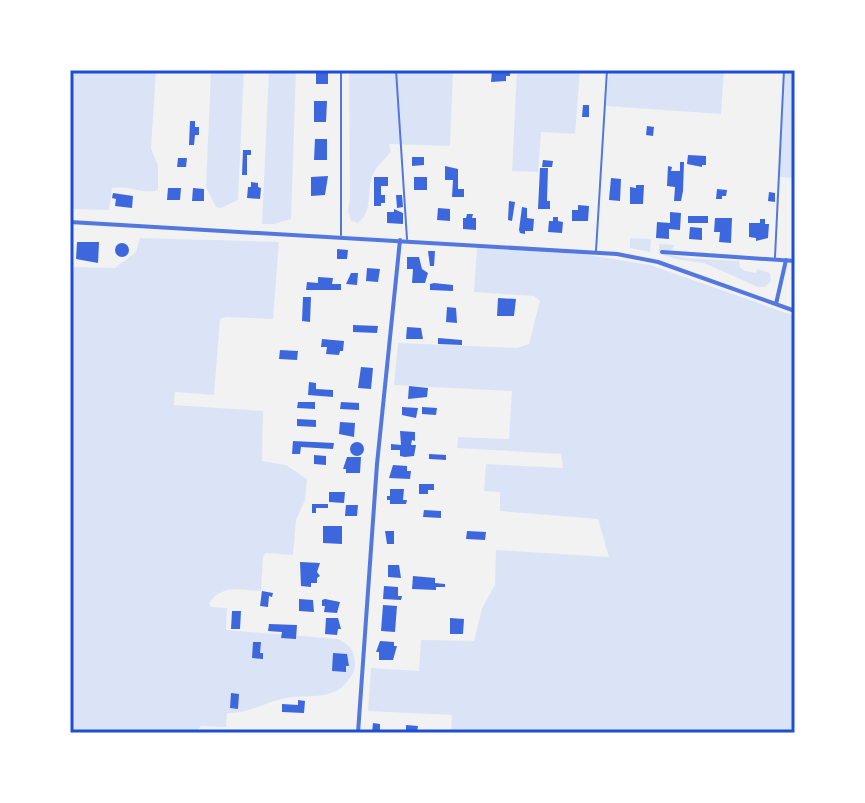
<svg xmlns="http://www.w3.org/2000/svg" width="865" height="803" viewBox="0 0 865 803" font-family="'Space Grotesk',sans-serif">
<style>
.green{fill:#dbe4f7}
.building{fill:#3d67dc}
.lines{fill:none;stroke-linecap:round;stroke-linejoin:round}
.service{stroke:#5277de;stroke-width:2}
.minor{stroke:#5277de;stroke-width:4}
.neatline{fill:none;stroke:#1d4ed8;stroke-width:3}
</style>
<rect width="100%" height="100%" fill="#f2f2f2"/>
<!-- green -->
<path class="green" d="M70,70h86l-5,79 7,16v25c-14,5 -28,-5 -46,-2l-3,22 -39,-1z
M211,70h33l-6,130 -17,8 -5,-1 -10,-20z
M269,70h27l-5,149 -17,5h-12z
M349,70h104l-3,76 -61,-2 2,7c-5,8 -13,13 -17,21 -9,17 1,37 -16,51l-7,-2 -3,-10 2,-13z
M517,70h63l-5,64 -34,-2 -3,40 -26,-1z
M609,70h115l-3,44 -115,-8z
M784,70h11v108l-16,-1z
M140,238l139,4 -6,77 -47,-2 -6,2 -6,76 -39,-3 -1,13 89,6 -1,50 24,4 21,14 -2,21 -9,20 -3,35 -27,-2 -3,3 -2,35c-22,-1 -38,-7 -52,12l2,4 16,1 -1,22 112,9c11,6 16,10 17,23 0,8 -1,11 -6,17 -15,24 -45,14 -68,20 -19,5 -35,15 -54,14l-1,14 -25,-1 -6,7h-125v-466l45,1 21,-16z
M630,238l21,1 -1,13 -20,-4z
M659,244l15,1 -2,5h-10l-1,3 25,5 53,3 1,6 5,4 11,2 1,-4 13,4 1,8 -6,6h-7l-54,-24 -23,-3 -22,-6z
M477,248l106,6 67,11 145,51v417h-344l1,-18 -84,-4 3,-43 48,3 2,-31 53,1 8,-33 13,-23 1,-35 113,7 -11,-38 -98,-8v-19l-16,-1 2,-27 77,4 -2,-14 -104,-6 1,-11 51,2 3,-48 -118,-6 4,-42 119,5 12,-4 11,-43 -6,-5 -60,-4z"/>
<!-- building -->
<path class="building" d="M316,70h12v14h-12z
M492,70h18v6h-4v5l-15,1z
M314,101h13l-1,21h-12z
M583,105h6v12h-7z
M190,121h5v6h4v8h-4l-1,10h-5z
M647,126l7,1 -1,9 -7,-1z
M315,139h12v21h-13z
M243,150h8v5h-4v20h-5z
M688,155l18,1v9h-4v2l-15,-3z
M412,157h12v8l-12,1z
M178,158h9l-1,9h-9z
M543,160l10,1 -1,6h-10z
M680,162h4l-1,29 -2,10h-7l1,-14 -8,-1 1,-20 4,1 -1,4h9z
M445,166l13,3v20h6v8h-12l1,-17h-8z
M540,168h8l-1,33h3v8h-12z
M328,176l-3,19 -14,1v-19z
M374,177h14v9h-7v9h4v8h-4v3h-7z
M414,177h13v13h-13z
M611,178l10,1 -1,22 -11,-1z
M251,182l7,1v4l3,1 -1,11 -13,-1 1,-11h3z
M636,185h8l-1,19h-13v-17l6,1z
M168,188h13l-1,12h-13z
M193,188l11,1v12h-12z
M717,189l10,1 -1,6h-4v3h-6z
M769,192l6,1v9l-7,-1z
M113,193l20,3 -1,12 -17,-2 1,-7 -4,-1z
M396,195h6l1,12 -6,1z
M509,201l6,1 -3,19 -4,-1z
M578,205l11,1 -1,15h-16v-11h6z
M522,207l5,1v10l7,1 -1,12h-8v3l-5,-1 -1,-3z
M438,208l12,1v12l-13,-1z
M394,209l9,4v11l-16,-1v-11h7z
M670,212l11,1 -1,17 -11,-1v10l-13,-1 1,-16 13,1z
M467,214h6l-1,4h4v12l-13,-1v-11h3z
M688,216h20v7h-20z
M553,217h5v4l5,1 -1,11 -14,-1 1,-11h4z
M715,218h17l-1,25 -12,-1 1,-10h-6z
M760,219h5v5h4l-1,14 -12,3v-3l-7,-1v-14h11z
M690,227l12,1v12l-13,-1z
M77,242h22l-1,21 -22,-4z
M115 250a7 7 0 1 1 14 0a7 7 0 1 1-14 0Z
M337,249l11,1 -1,9h-10z
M428,251h7l-1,15h-4z
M407,257h12l3,12 6,4 -3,10h-13l1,-14h-6z
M367,268l13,1 -2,13 -12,-1z
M351,273h7l-1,12 -11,-1z
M318,277l15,1 -1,6h9v6h-35l1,-8 11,1z
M434,283l19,2v6l-23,-1v-6z
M303,297h8l-1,25 -8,-1z
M498,298l18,1 -2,17h-17z
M447,307l9,1 1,15 -11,-1z
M353,325l25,1 -1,7 -24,-1z
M407,327l14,1 2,11h-17z
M438,338l24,2v5l-24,-1z
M322,339l22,2 -1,10h-3l-1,4 -13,-1 1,-7h-6z
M280,350l18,1 -1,9 -18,-1z
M361,367l12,1 -2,21 -13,-1z
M309,382l7,1v6l17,1v7l-25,-2z
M409,386l19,2 -1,9 -19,2z
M298,402h17v7l-18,-1z
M341,402l18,1v7l-19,-1z
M402,407l16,1 -2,10 -14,-3z
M422,407l15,1 -1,7 -14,-1z
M297,419l19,1v7l-19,-1z
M340,422l15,1 -1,14 -15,-3z
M400,431l15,1v9l-3,-1 -1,5h5l-2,11 -9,1 -5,-1v-6h-9v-6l10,1z
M293,441l41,2 -1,6 -32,-2 -1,7h-8z
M350 449a7 7 0 1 1 14 0a7 7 0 1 1-14 0Z
M429,454l17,1v5l-17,-1z
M314,455l12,1v9l-12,-1z
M347,457h14l-1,16h-14v-4h-3z
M393,465l14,1v5h4l-1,8 -21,-1z
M419,484h15v6h-6v4h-9z
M390,489h14l-1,11h4l-1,4h-16v-4h-3v-4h3z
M329,492h16l-1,11 -15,-1z
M312,504h16v4h-12v5h-4z
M346,505h12l-1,11h-12z
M424,510l17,1v7l-18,-1z
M323,526h19v18l-19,-1z
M385,531h9v13h-7z
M467,531l19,1 -1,8 -19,-1z
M300,562l20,1 -3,9 3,4 -3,2v5h-6v4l-10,-1z
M388,565h11l2,13 -13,-1z
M413,576l22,2v5l10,1v3h-9v3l-24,-1z
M384,586l14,1v9h4l-1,4 -18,-1z
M262,591l11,2 -1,4 -3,-1 -1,11 -8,-1z
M299,599l14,1 1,12 -15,-1z
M325,599l15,3 -3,11 -13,-1 1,-6h-3v-6z
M383,605l14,1 -2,26 -14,-1z
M232,611h9l-1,18h-9z
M326,618h12l3,11h-3l-1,6 -12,-1z
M450,618l14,1 -1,15h-13z
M269,624l28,1 -1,14 -15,-1 1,-6 -14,-1z
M380,641l14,1v4h3l-4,14h-14v-8h-3z
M253,642h8l-1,11h3v6l-11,-1z
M333,653l14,1 2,12h-3v6l-14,-1z
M231,693l8,1 -1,15 -8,-1z
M298,700l7,1 -1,12 -22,-1v-8l16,1z
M373,723l7,1v9h-8z
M406,725l12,1 -1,7h-11z"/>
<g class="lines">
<!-- service -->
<path class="service" d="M396,70l11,169
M341,235v-165
M596,251l11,-181
M775,257l9,-187"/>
<!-- minor -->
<path class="minor" d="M70,222l547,32 41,8 137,49
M662,252l133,9
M776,304l10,-44
M358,733l19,-269 23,-224"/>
</g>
<!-- border -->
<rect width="865" height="803" fill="none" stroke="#ffffff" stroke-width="144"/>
<rect x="72" y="72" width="721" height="659" class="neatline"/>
</svg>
